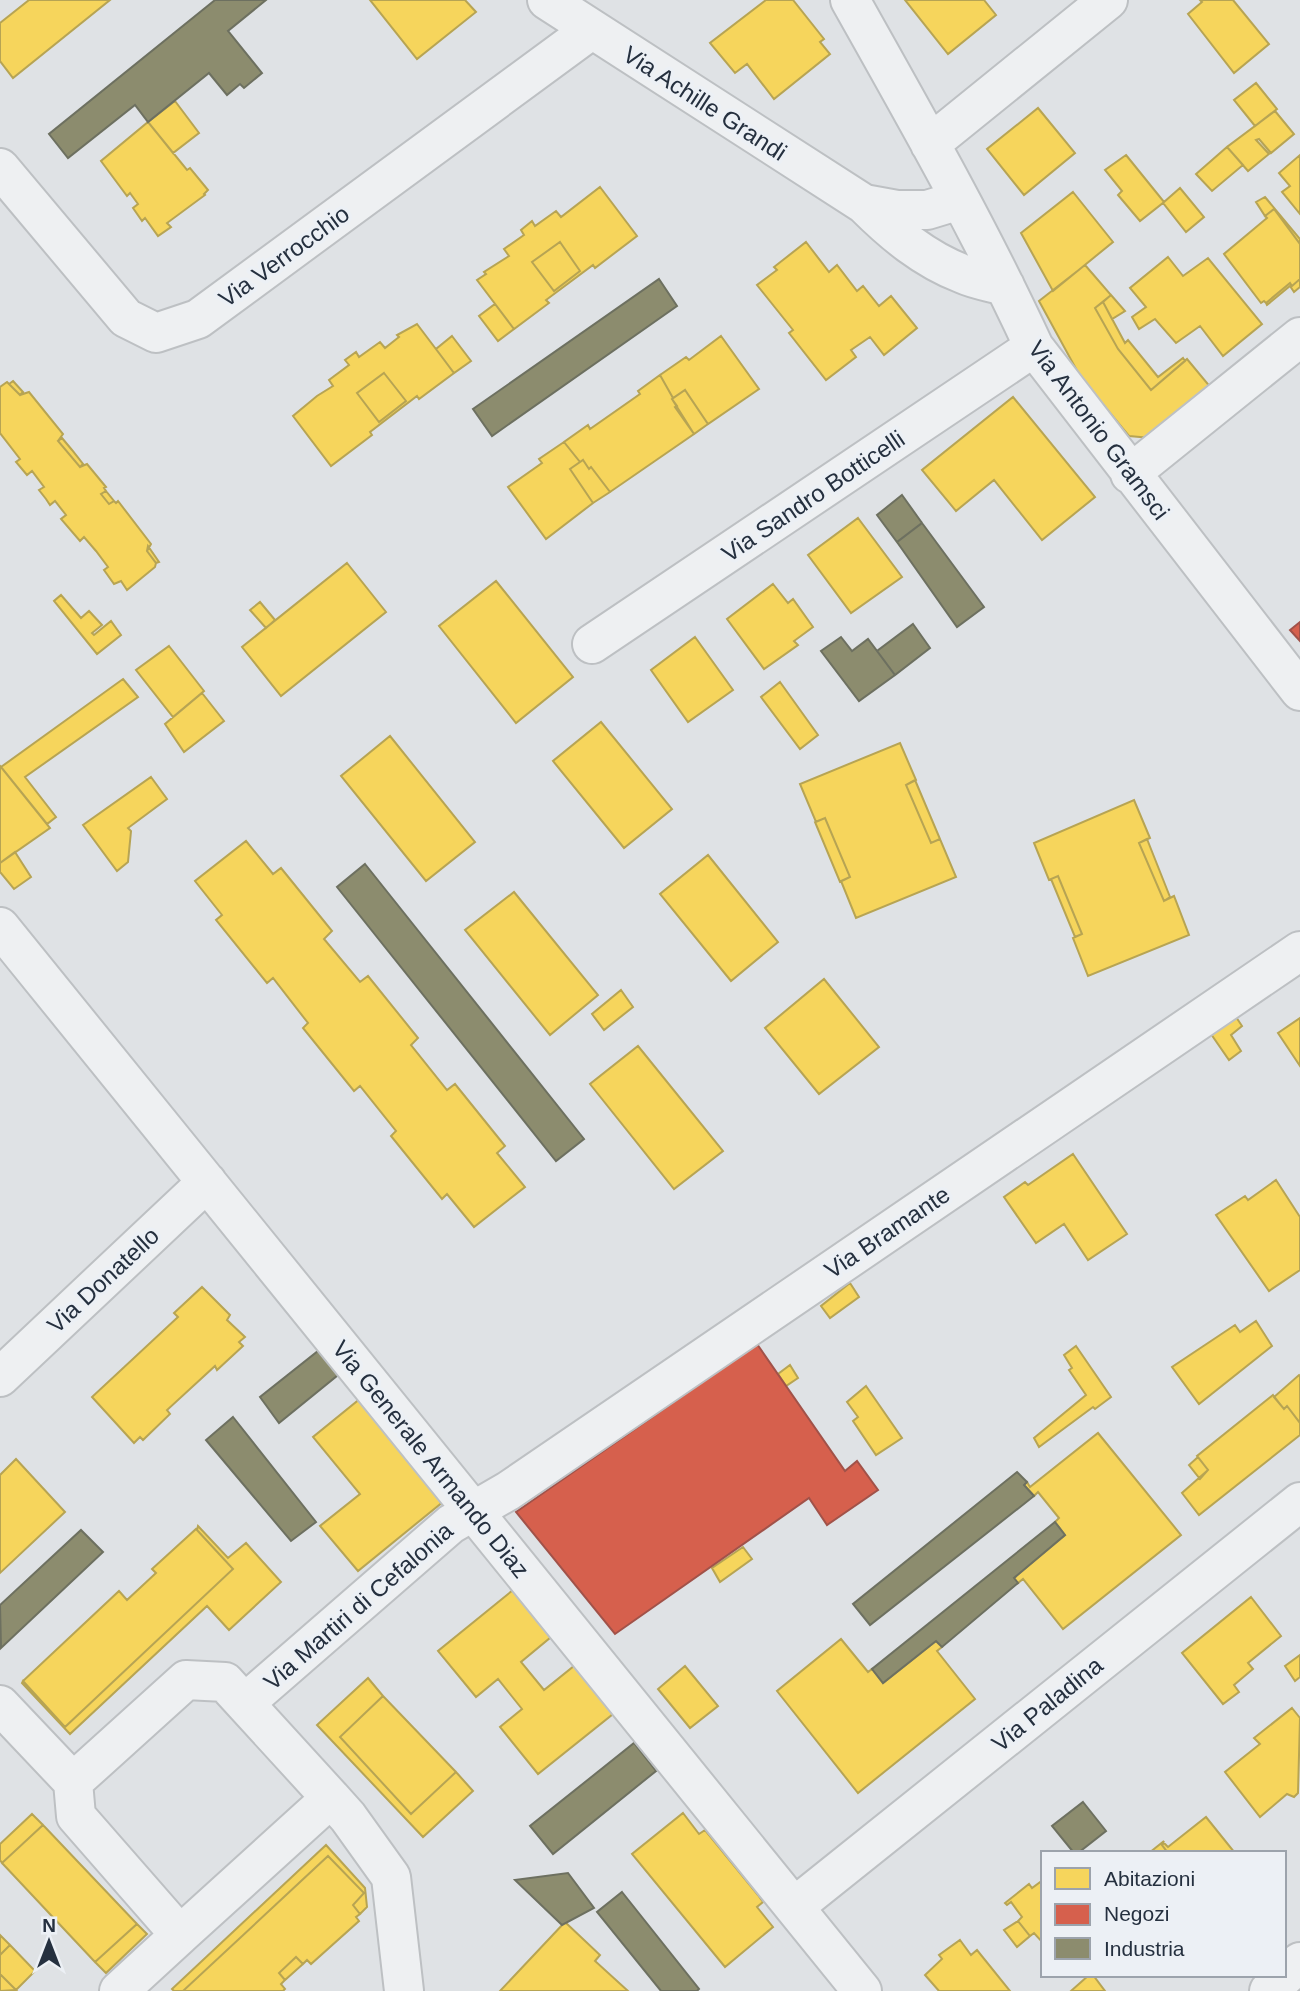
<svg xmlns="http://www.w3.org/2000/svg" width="1300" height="1991" viewBox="0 0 1300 1991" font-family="Helvetica,sans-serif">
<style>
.homes{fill:#f6d55c;stroke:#b7a453;stroke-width:2;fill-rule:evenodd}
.shops{fill:#d6604d;stroke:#a15249;stroke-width:2}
.industry{fill:#8c8c6e;stroke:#6d7060;stroke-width:2}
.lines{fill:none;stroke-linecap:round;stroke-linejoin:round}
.minor-casing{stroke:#bdc0c3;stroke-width:42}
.tertiary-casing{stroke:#bdc0c3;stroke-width:42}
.minor{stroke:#eef0f2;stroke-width:38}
.tertiary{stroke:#eef0f2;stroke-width:38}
.labels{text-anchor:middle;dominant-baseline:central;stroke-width:7;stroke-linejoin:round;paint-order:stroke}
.street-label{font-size:24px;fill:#25303f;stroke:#ecf0f5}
</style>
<rect width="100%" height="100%" fill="#dfe2e5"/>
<!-- homes -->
<path class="homes" d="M29,0h81l-97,78 -13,-17v-38z
M370,0h95l11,12 -59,47z
M766,0h27l31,39 -4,3 10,12 -56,45 -27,-35 -12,9 -25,-30z
M905,0h79l12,15 -48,39z
M1200,0h33l36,44 -35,29 -46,-59 14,-12z
M1256,83l21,26 -22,17 -21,-26z
M175,101l24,32 -26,20 -25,-31z
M1038,108l37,45 -51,42 -37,-46z
M1275,111l19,23 -23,19 -12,-14 -3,1 13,14 -21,17 -21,-24z
M148,122l39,48 3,-2 18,22 -4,4 1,1 -38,28 4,4 -13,9 -13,-18 -3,3 -9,-13 5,-4 -8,-11 -3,3 -26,-35z
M1227,147l16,18 -31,26 -16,-17z
M1126,155l38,47 16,-14 24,29 -18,15 -23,-29 -23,18 -22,-26 4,-4 -17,-21z
M1300,155v59l-18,-22 8,-6 -11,-13z
M600,187l37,49 -42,32 -2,-3 -47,35 3,3 -35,26 -37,-49 9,-6 -2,-2 25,-16 -5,-7 20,-14 -3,-5 11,-9 3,5 21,-15 5,6zM560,242l20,29 -26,20 -22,-29z
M1073,192l40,50 -60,49 -32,-58z
M1265,197l35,42v5l-26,-35 -9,7 -9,-14z
M1274,209l26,35v35l-8,7 -2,-3 -24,20 -2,-2 -3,2 -37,-49 43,-36 -2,-2z
M560,242l20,29 -26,20 -22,-29z
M806,242l23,30 8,-7 20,26 6,-5 16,20 12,-10 26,32 -33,27 -14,-18 -19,13 5,7 -30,23 -37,-47 4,-3 -36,-45 20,-15 -3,-3z
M1168,257l15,19 25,-18 54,66 -39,32 -23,-30 -24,17 -21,-24 -16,10 -7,-12 14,-10 -16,-19z
M1085,265l26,30 -16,13 23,41 33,41 36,-31 25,30 -61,49 -22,-2 -48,-58 -42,-77z
M1300,279v8l-6,5 -4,-6 -23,19 -1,-2 24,-20 2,3z
M1111,295l14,16 -13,8 -9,-17z
M1103,302l22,41 3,-3 30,37 25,-19 2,3 -34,29 -33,-41 -23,-41z
M495,304l19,25 -16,12 -19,-25z
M417,324l37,49 -35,26 -2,-3 -47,36 2,3 -41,31 -38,-50 24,-20 16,-10 -4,-6 20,-15 -4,-5 11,-8 3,5 21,-15 5,6 14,-11 -2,-2zM384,373l22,28 -27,21 -22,-29z
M452,336l19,25 -17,12 -18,-24z
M721,336l38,53 -51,35 -23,-34 -12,8 -13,-23 26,-18 3,3z
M384,373l22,28 -27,21 -22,-29z
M660,375l13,23 -1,1 5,7 -2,1 19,27 -84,58 -19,-25 -2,2 -6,-9 -3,2 -16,-20 24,-17 2,4 50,-35 -2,-3z
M13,381l10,11 -3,3 -11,-11z
M7,382l13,13 9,-3 34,42 -5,7 22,26 7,-3 19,23 -2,1 2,3 -5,3 8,10 5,-3 2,2 2,-2 33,43 -4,7 9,12 -1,4 -28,23 -6,-9 -7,3 -10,-14 4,-3 -12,-16 -12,-14 -4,4 -19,-22 5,-4 -11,-14 -5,4 -4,-6 -7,-9 5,-3 -12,-16 -5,4 -11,-13 4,-3 -20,-26v-46z
M685,390l23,34 -14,10 -22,-35z
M1013,397l82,100 -53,43 -48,-60 -38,31 -34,-41z
M62,438l10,12 11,14 -3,3 -22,-26z
M564,442l16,20 -10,7 23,34 -47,36 -38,-52 34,-24 -3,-4z
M583,460l6,9 2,-2 19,25 -17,11 -23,-34z
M106,491l8,10 -5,3 -8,-10z
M858,518l44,59 -51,36 -43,-58z
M148,546l11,16 -3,1 -9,-12z
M347,563l39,49 -105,84 -39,-49z
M496,581l77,96 -57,46 -77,-97z
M773,584l15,19 5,-4 20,28 -19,14 4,4 -34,24 -37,-50z
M61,595l20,23 8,-7 13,14 -10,8 2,2 17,-14 10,14 -24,19 -43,-53z
M260,602l15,18 -9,8 -16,-18z
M695,637l38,53 -45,32 -37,-52z
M169,646l35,45 -31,26 -37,-47z
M123,679l15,18 -113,80 31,40 -9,7 -46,-57z
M780,682l38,53 -18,14 -39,-52z
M202,693l22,28 -40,31 -19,-28z
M601,722l71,87 -48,39 -71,-87z
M390,736l85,106 -49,39 -85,-105z
M900,743l16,37 -10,5 25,58 9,-4 16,38 -100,41 -15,-37 9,-4 -25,-59 -9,4 -16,-38z
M0,766l50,62 -50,35z
M151,777l16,22 -39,29 3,3 -3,31 -11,9 -34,-46z
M915,780l25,59 -9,4 -25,-58z
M1134,800l16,38 -11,5 25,58 10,-5 15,39 -101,41 -15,-38 9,-4 -24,-58 -9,4 -15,-37z
M825,818l25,59 -10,5 -25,-60z
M1147,839l23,58 -6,4 -25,-58z
M246,841l27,33 8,-6 51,63 -8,8 36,43 8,-6 50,62 -7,7 36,45 8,-6 50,62 -8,7 28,34 -51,40 -27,-33 -5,5 -51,-63 5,-5 -36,-45 -6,5 -51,-63 5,-5 -35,-45 -6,5 -51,-63 6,-5 -27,-34z
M15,852l16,25 -17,12 -14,-17v-9z
M708,855l70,87 -47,39 -71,-87z
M1058,876l24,58 -7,3 -24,-58z
M514,892l84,103 -48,40 -85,-105z
M824,979l55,68 -60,47 -54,-66z
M621,990l12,17 -29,23 -12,-16z
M1236,1017l6,9 -11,9 10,16 -12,9 -18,-26z
M1300,1018v48l-22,-33z
M638,1046l85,105 -49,38 -84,-105z
M1073,1154l54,80 -39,26 -24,-36 -28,19 -32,-46 21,-15 3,3z
M1276,1180l24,37v53l-31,21 -53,-76 29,-19 3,4z
M850,1283l9,14 -29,21 -9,-12z
M202,1287l28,28 -3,5 18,17 -6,5 4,4 -26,24 -2,-4 -48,44 3,4 -27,26 -3,-3 -6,6 -42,-46 86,-80 -4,-4z
M1256,1321l16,25 -73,58 -27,-37 63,-42 5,7z
M1076,1346l35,51 -16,12 -2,-2 -54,40 -5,-9 52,-43 -17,-25 3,-2 -8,-13z
M790,1365l8,13 -12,8 -8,-12z
M1299,1375l1,1v47l-13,-17 -3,3 -10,-12z
M866,1386l36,52 -26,17 -23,-34 5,-4 -11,-15z
M1273,1395l11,14 3,-3 13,17v12l-101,80 -17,-22 26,-23 -11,-14z
M361,1398l83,103 -86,70 -38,-45 40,-32 -47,-57z
M1098,1433l83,102 -118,94 -40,-50 -5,4 -4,-5 51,-43 -10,-13 4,-4 -21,-26 -4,4 -10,-11 3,-3 3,5z
M1198,1457l10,13 -8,9 -11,-14z
M16,1459l49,53 -65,61v-98z
M198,1526l30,32 18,-15 35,39 -52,48 -22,-24 -137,128 -48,-51 1,-2 42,46 168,-158 -36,-39z
M196,1529l37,40 -168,158 -42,-46 96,-90 8,9 29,-27 -4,-4z
M743,1547l9,12 -32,23 -8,-14z
M513,1590l38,47 -30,25 23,28 30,-24 39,48 -75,60 -38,-47 22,-18 -24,-30 -22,18 -38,-46z
M1251,1597l30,39 -33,27 5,6 -19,16 5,7 -16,12 -41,-51z
M841,1639l27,33 4,-3 11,14 53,-42 6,6 -5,4 38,48 -117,94 -81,-102z
M1300,1655v22l-5,4 -10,-15z
M685,1666l33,40 -28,22 -32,-39z
M368,1678l15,18 -43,41 71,77 45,-42 17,19 -50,46 -106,-112z
M383,1696l73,76 -45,42 -71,-77z
M1292,1708l8,10 -2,75 -4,4 -7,-3 -27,23 -35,-45 35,-28 -6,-6z
M683,1813l16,21 6,-4 53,65 5,7 -6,5 16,20 -48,40 -93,-113z
M32,1814l11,11 -41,38 -2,-3v-16z
M1206,1817l29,36h-67l-6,-8 2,-2 4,4z
M43,1825l94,99 -42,38 -93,-99z
M1164,1841l-2,4 6,8h-19z
M326,1845l39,43 2,19 -7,7 -7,-9 11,-12 -36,-37 -145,135h-9l-2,-2z
M328,1856l36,37 -11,12 7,9 -4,3 3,4 -48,43 -4,-4 -4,4 -7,-7 -17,16 6,7 -4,4 4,5 -2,2h-100z
M1043,1880v63l-9,-10 -4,3 -12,-15 4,-4 -11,-15 -4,3 -2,-2 24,-19 3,4z
M1018,1921l12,15 -13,11 -13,-17z
M565,1922l35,33 -5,6 33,30h-128z
M137,1924l10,10 -41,39 -11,-11z
M0,1935l10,10 -10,10z
M960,1940l11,15 6,-5 33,41h-71l-14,-16 17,-16 -3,-4z
M10,1945l25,26 -19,19 -16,-16v-19z
M296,1957l7,7 -18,16 -6,-7z
M0,1974l16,16 -16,1z
M1089,1975h4l12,16h-34z"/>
<!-- shops -->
<path class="shops" d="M1300,622v19l-10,-11z
M757,1344l88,127 12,-10 21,29 -51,35 -18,-27 -194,136 -99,-122z"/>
<!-- industry -->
<path class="industry" d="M215,0h51l-38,31 34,42 -18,15 -4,-4 -13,11 -18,-22 -61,49 -13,-17 -67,53 -19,-24z
M659,279l18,27 -185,130 -19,-27z
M902,495l20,28 -25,19 -20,-27z
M922,523l62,84 -27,20 -60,-85z
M913,624l17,24 -35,27 -18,-24z
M841,637l11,14 16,-12 27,36 -36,26 -38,-50z
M365,864l219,275 -28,22 -219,-274z
M318,1351l20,24 -59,48 -19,-26z
M233,1417l83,105 -25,19 -85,-101z
M1017,1472l10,10 -3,3 10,11 -164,129 -17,-21z
M1055,1522l10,13 -51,43 4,5 -76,64 -6,-6 -53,42 -11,-14z
M81,1530l22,22 -102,96 -1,-43z
M634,1743l22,28 -103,83 -23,-28z
M1083,1802l23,29 -28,22h-4l-22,-27z
M568,1873l26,35 -32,17 -47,-45z
M622,1892l77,97 -2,2h-36l-64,-79z"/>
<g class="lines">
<defs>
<path id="minor" d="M547,0l317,204c29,29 60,55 99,70 13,6 28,8 42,12
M850,0c64,114 129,228 184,347l266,344
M930,144l178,-144
M0,168l126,150 30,15 42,-14 393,-289
M864,204l33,6h30l33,-10
M1130,474l170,-137
M592,644l442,-297
M0,927l862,1064
M0,1377l207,-195
M186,1680l39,2 106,116 -151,137 -104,-119 -3,-34z
M245,1703l206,-179 57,-33 792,-540
M0,1705l73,77
M331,1798l17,19 43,60 13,114
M794,1907l506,-405
M119,1991l61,-56"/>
<path id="tertiary" d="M1269,1991l31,-29"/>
</defs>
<!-- minor casing -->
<use href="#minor" class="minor-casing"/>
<!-- tertiary casing -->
<use href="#tertiary" class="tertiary-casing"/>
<!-- minor -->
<use href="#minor" class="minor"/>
<!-- tertiary -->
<use href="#tertiary" class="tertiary"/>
</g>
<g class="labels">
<!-- street labels -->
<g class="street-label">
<text transform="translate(705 103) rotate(33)">Via Achille Grandi</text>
<text transform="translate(284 256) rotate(-36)">Via Verrocchio</text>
<text transform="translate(1099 430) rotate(53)">Via Antonio Gramsci</text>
<text transform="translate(813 496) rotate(-34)">Via Sandro Botticelli</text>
<text transform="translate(887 1232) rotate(-34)">Via Bramante</text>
<text transform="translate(103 1280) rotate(-43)">Via Donatello</text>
<text transform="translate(431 1459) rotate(51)">Via Generale Armando Diaz</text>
<text transform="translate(358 1606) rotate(-41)">Via Martiri di Cefalonia</text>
<text transform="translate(1047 1704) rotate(-39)">Via Paladina</text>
</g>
</g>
<!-- legend -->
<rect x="1041" y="1851" width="245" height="126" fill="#ecf0f5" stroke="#9ca3ac" stroke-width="2"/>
<rect x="1055" y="1868" width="35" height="21" fill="#f6d55c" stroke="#9ca3ac" stroke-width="2"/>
<text x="1104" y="1886" font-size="21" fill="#25303f">Abitazioni</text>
<rect x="1055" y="1904" width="35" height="21" fill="#d6604d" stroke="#9ca3ac" stroke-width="2"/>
<text x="1104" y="1921" font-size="21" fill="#25303f">Negozi</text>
<rect x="1055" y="1938" width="35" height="21" fill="#8c8c6e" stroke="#9ca3ac" stroke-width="2"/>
<text x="1104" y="1956" font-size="21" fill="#25303f">Industria</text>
<!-- north arrow -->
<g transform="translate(49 1942)" stroke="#ecf0f5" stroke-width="5" paint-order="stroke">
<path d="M0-5L12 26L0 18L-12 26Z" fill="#25303f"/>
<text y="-10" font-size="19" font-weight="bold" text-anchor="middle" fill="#25303f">N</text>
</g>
</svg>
